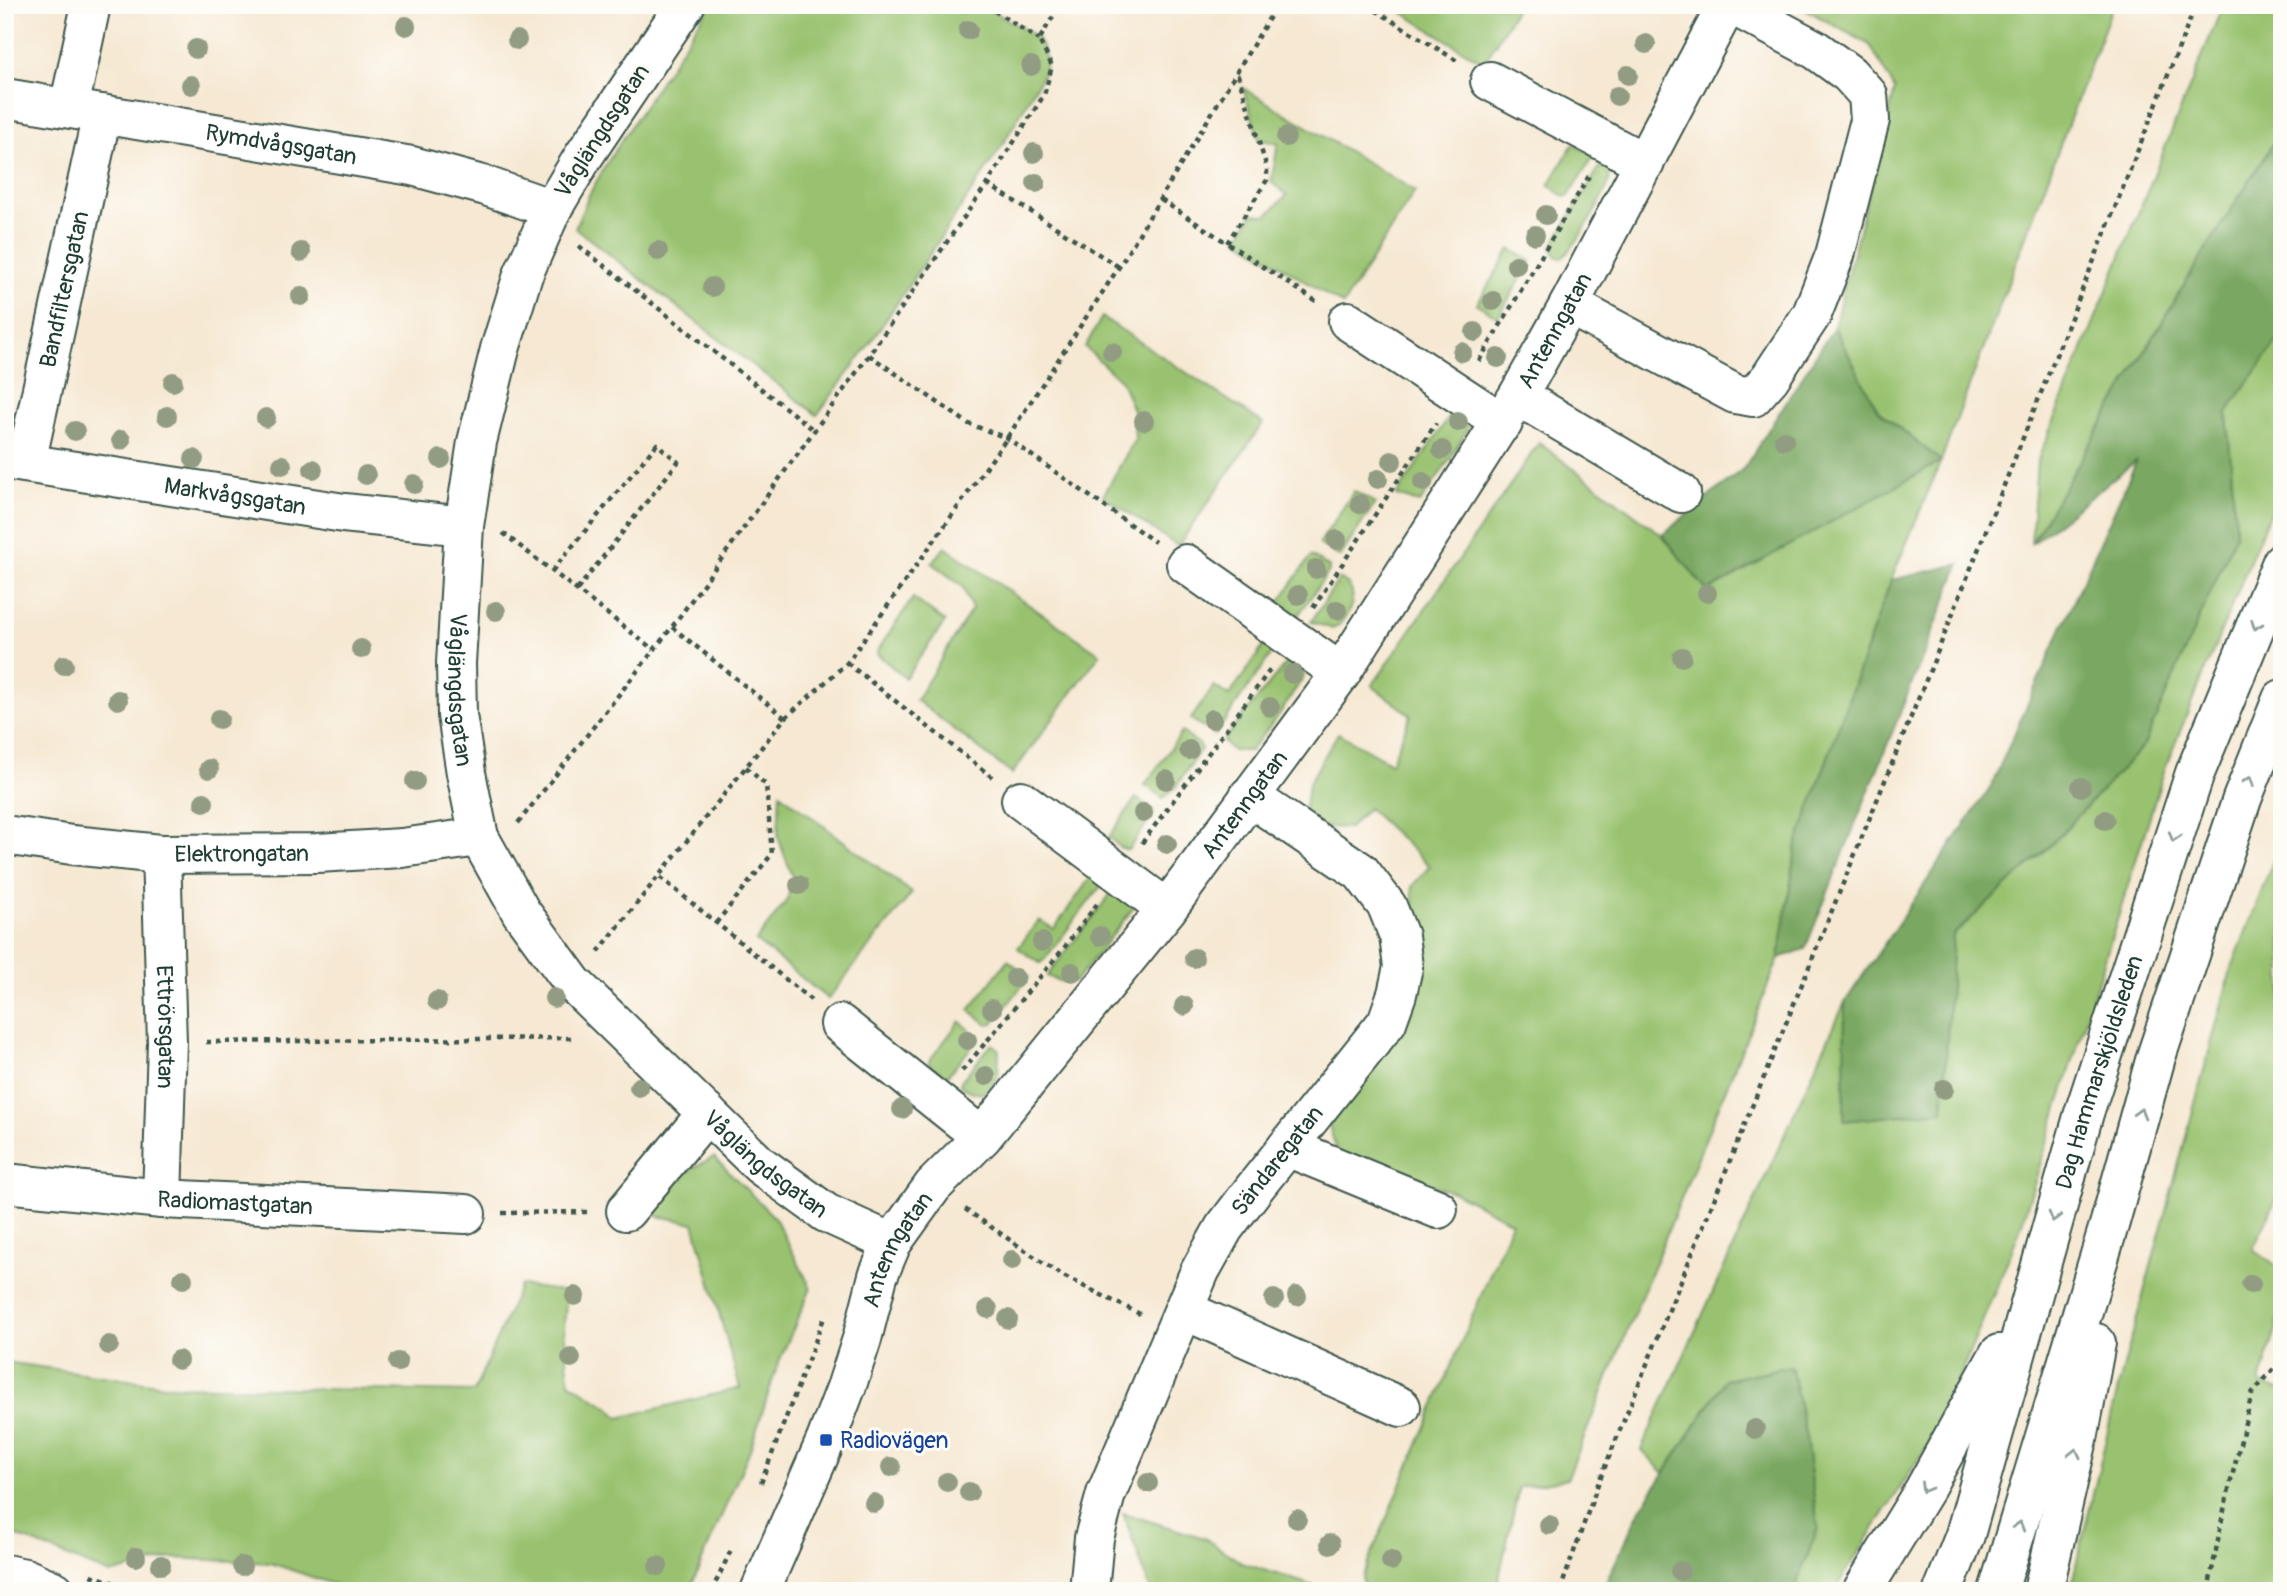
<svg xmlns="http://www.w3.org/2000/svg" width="2287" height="1596" viewBox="0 0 2287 1596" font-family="Pangolin,sans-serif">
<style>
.green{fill:#99c26f;stroke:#5c8052;stroke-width:2}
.forest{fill:#7aa862;stroke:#4c724b;stroke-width:2}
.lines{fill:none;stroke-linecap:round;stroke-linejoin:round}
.minor-casing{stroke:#3f574c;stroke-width:42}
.major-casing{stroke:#3f574c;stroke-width:42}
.path{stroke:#3f574c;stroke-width:4.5;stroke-dasharray:5 5;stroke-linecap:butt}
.minor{stroke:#fff;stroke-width:38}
.major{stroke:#fff;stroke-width:38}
.tree{fill:#919c83}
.oneway{stroke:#8f9e9a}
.transit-dot{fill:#1a4fb4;stroke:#fdfcf7;stroke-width:2.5}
.labels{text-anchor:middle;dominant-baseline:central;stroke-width:6;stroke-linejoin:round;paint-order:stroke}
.street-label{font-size:23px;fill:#1f3d34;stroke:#fdfcf7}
.transit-label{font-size:23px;fill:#164399;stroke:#fdfcf7;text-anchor:start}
</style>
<rect width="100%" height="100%" fill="#fdfcf7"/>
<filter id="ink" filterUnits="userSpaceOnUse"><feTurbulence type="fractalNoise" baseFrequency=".0143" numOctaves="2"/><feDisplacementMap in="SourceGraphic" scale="14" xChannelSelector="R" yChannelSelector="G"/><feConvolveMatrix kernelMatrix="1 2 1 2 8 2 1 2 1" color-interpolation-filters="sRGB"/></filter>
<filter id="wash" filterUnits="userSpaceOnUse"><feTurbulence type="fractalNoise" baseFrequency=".00686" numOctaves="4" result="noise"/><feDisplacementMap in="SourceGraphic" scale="28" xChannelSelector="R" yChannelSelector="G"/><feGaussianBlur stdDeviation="1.57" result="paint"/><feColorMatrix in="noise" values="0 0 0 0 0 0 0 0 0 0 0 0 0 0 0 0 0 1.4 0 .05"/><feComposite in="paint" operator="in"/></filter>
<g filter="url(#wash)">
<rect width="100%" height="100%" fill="#f6e8d2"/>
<!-- green -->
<path class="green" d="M710,5h272l55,32 7,14 2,12 -3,11 -43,75 -129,193 -54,73 -242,-187 14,-33 16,-29z
M1409,5h109l-34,58 -89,-55z
M1802,5h311l-172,456 -50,119 -94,264 -18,114 -212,521 -48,8 -23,104h-133l-1,-14 150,-355 -56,-29 -118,-38 -9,-30 78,-99 13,-50 -8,-90 18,-20 -62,-58 -19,20 -48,-2 8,-43 29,-50 53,30 20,-48 -39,-29 167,-243 123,92 45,56 233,-131 -62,-49 -44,-84 61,-237 -25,-45 -67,-37z
M2223,5h59v124l-95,151 -156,264 6,-82z
M1243,88l172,103 -72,114 -105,-66 14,-25 15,1 20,-20 -16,-13 7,-38 -19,-5z
M1573,144l21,11 -25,41 -4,1 -16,-12z
M1602,163l7,6c0,4 1,8 0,12 -4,15 -35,70 -48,77l-4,-1 -5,-8 1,-4z
M1510,249l21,12 -33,56 -21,-13z
M1102,317l161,106 -85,123 -75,-50 32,-57 -2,-29 -12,-29 -36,-34z
M2282,335v148l-117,285 -147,467 -80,194 -104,162h-40l24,-63 -12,-90 -15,-71 -66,13 -61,93 -23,-23 204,-448 -1,119 99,-10 10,-176 96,-88 187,-313 -9,-122z
M1456,407l17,12 -23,40 -30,44 -24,-7z
M1354,491l21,12 -35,54 -21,-13z
M945,547l155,107 -88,120 -96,-74 56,-91 -9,-22 -31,-24z
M1311,556l18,11v4l-32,46 -20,-12z
M1339,579c3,2 7,4 9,6 12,14 -3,37 -15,44l-22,-7z
M913,598l32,24 -40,56 -28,-24 1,-4z
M1271,639l5,8 -61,88 -24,-16 23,-33 15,10 36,-52z
M1287,662l16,9 1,5 -23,36 -31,39h-17l-10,-10z
M1182,732l18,13 1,4 -26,39 -12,10 -18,-13z
M780,793l132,100 -84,106 -72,-58 31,-41 6,-21 -15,-42z
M1136,798l16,11 2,5 -26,36 -9,-3 -10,-10z
M2282,838v349l-29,62 29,22v38l-22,74 22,8v200h-212l48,-203 113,-418z
M1095,871l9,11 -60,78 -4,3 -22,-15 21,-28 15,9z
M1116,887l19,19 -60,76 -16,-1 -12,-5z
M1008,960l21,17 -36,46 -6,1 -18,-14z
M960,1021l19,17 -31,37 -4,1 -15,-12v-3z
M992,1044l7,6 -1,26 -13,17c-9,2 -17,-2 -25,-8l1,-4z
M714,1157l61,61 36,70 -33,76 -28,86 -61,141h-336l-82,-28 -99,-5 -62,16 -105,-43v-169l167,24 302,6 46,-107 47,7 -3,35 5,55 41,26 9,10 121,-30 -46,-165 -42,-8 29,-41z
M1123,1513l81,25 38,25 78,25 -1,3h-168z"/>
<!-- forest -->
<path class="forest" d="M2282,129v206l-55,77 9,122 -92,211 -95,102 -96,88 -10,176 -99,10 1,-119 146,-216 146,-326 -106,84 156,-264z
M1834,327l44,84 63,50 -234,130 -45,-56 82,-67z
M1960,564l-155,385 -26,9 18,-114 94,-264z
M1791,1366l15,72 12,90 -24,63h-192l37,-79 86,-132z"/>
</g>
<g filter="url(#ink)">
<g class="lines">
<defs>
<g id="minor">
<path id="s1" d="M685,5l-102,152 -31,52 -29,66 -23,74 -23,93 -13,84 -8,137 1,52 9,58 13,64 42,75 52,71 187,182 66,48 66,30"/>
<path d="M1490,81l155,82"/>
<path id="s2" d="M5,98l407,68 74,20 66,23"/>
<path d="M69,108l22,-103"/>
<path d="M1569,305l166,89 18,3 17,-19 42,-64 23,-59 35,-135 -2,-25 -19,-21 -33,-24 -84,-45"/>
<path d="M1348,321l155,102"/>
<path d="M1518,396l163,97"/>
<path id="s3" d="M5,460l339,53 120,13"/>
<path id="s4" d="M26,463l76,-349"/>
<path d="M1186,564l155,109"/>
<path d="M1021,800l146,109"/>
<path id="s5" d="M5,835l67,10 89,9 156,-1 85,-5 77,-11"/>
<path id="s6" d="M161,854l6,188 -5,157"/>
<path d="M840,1024l142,113"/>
<path d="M1287,1147l151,62"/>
<path id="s7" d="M5,1183l157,16 304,15"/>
<path d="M626,1211l81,-98"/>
<path d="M1184,1310l217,97"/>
<path d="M5,1574l20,4 30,13"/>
<path id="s8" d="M760,1591l66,-151 21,-55 15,-46 16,-63 14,-33 41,-57 49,-49 185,-228 174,-236 177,-277 51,-91 158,-300"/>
<path id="s9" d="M1089,1591l5,-53 12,-44 94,-223 24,-43 32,-42 131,-164 10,-28 6,-27 -4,-31 -12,-30 -26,-34 -112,-76"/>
</g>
<g id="major">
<path d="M1862,1591l62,-101 75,-136"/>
<path id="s10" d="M1943,1591l22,-56 119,-422 111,-340 87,-211"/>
<path d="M1998,1591l112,-369 46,-165 86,-258 40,-100"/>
<path d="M2043,1591l35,-152 18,-96"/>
</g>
</defs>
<!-- minor casing -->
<use href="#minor" class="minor-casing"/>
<!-- major casing -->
<use href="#major" class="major-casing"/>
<!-- path -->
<path class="path" d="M986,5l53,35
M1367,5l92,57
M987,184l132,83
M1161,200l155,101
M1227,243l40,-63v-12l-30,-96
M579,246l236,185
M869,355l100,69 38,14 148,104
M1479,361l110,-185
M503,533l151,117
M552,571l105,-127 21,18 -101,128
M1313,608l123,-185
M672,627l113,91
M847,663l145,114
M518,823l154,-196 197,-272 118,-171 57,-89 8,-29 -13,-26 21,-35
M1142,843l128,-173
M660,877l151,123
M716,923l56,-69 -6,-69 -20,-18
M598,952l187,-234 62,-55 160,-225 112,-171 158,-262
M206,1042l366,-4
M962,1071l102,-123 33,-44
M965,1209l96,66 79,39
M502,1213l86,-1
M761,1483l63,-165
M91,1575l47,16
M710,1591l7,-11 15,-32
M1560,1591l38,-107 337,-826 261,-653
M2208,1591l15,-77 29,-120 30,-35"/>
<!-- minor -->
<use href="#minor" class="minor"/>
<!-- major -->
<use href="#major" class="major"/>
</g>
<!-- trees -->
<g class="tree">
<circle cx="406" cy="26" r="10"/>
<circle cx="968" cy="30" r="10"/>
<circle cx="517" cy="40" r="10"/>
<circle cx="1646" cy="44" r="10"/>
<circle cx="196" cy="49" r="10"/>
<circle cx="1031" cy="66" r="10"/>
<circle cx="1628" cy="75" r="10"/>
<circle cx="191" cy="85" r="10"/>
<circle cx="1617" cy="96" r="10"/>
<circle cx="1286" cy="137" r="10"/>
<circle cx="1034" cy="153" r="10"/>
<circle cx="1036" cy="183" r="10"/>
<circle cx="1546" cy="215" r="10"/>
<circle cx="1535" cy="235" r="10"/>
<circle cx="658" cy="251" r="10"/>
<circle cx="301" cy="252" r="10"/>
<circle cx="1516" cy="265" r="10"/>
<circle cx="712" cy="287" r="10"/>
<circle cx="301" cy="296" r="10"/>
<circle cx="1493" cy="301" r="10"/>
<circle cx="1475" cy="332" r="10"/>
<circle cx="1112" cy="352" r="10"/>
<circle cx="1462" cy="352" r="10"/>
<circle cx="1498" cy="358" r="10"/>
<circle cx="173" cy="382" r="10"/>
<circle cx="167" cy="416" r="10"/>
<circle cx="266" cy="418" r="10"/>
<circle cx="1144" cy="421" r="10"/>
<circle cx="1458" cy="422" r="10"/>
<circle cx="75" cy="431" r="10"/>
<circle cx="121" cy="440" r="10"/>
<circle cx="1784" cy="440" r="10"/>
<circle cx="1442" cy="450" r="10"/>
<circle cx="194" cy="459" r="10"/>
<circle cx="441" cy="459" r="10"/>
<circle cx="1392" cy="461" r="10"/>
<circle cx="282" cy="465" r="10"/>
<circle cx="313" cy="469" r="10"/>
<circle cx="366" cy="475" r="10"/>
<circle cx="1378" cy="479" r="10"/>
<circle cx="1423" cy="482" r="10"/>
<circle cx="414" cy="484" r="10"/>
<circle cx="1360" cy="504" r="10"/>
<circle cx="1337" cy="540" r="10"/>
<circle cx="1316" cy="569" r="10"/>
<circle cx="1707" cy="593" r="10"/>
<circle cx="1298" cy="595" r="10"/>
<circle cx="1337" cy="610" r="10"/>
<circle cx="496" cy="611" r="10"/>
<circle cx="361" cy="649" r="10"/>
<circle cx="1682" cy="657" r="10"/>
<circle cx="64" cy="665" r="10"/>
<circle cx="1292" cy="674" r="10"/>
<circle cx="118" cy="700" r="10"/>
<circle cx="1270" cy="707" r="10"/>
<circle cx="219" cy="719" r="10"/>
<circle cx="1212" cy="719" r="10"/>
<circle cx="1189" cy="750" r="10"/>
<circle cx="209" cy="769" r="10"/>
<circle cx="1166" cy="780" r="10"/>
<circle cx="415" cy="781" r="10"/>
<circle cx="2081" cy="787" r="10"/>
<circle cx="204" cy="802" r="10"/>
<circle cx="1143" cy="813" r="10"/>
<circle cx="2105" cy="820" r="10"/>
<circle cx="1167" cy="844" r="10"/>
<circle cx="799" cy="885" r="10"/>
<circle cx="1100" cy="936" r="10"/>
<circle cx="1042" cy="942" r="10"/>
<circle cx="1194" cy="958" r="10"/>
<circle cx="1072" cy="972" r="10"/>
<circle cx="1015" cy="978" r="10"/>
<circle cx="554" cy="998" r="10"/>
<circle cx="437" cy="1001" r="10"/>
<circle cx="1184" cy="1006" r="10"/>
<circle cx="992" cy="1009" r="10"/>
<circle cx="967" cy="1040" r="10"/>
<circle cx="986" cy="1076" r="10"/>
<circle cx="639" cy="1087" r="10"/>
<circle cx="1944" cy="1089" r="10"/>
<circle cx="902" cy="1109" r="10"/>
<circle cx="1012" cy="1260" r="10"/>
<circle cx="183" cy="1279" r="10"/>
<circle cx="2251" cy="1284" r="10"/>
<circle cx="575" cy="1296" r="10"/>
<circle cx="1297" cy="1296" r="10"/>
<circle cx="1274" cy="1299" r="10"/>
<circle cx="988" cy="1309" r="10"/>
<circle cx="1008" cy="1319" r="10"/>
<circle cx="109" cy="1345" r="10"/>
<circle cx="571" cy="1358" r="10"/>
<circle cx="178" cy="1360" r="10"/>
<circle cx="398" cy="1362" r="10"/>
<circle cx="1755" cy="1429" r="10"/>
<circle cx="891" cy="1467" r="10"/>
<circle cx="947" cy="1482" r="10"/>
<circle cx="1148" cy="1483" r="10"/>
<circle cx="969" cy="1492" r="10"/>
<circle cx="874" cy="1503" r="10"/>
<circle cx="1297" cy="1519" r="10"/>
<circle cx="1549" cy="1525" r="10"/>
<circle cx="1330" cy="1544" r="10"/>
<circle cx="136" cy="1557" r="10"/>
<circle cx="1391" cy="1561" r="10"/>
<circle cx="161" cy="1565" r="10"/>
<circle cx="242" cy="1566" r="10"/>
<circle cx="658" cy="1566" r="10"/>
<circle cx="1680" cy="1571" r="10"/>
</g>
<!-- one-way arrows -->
<defs><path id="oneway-chevron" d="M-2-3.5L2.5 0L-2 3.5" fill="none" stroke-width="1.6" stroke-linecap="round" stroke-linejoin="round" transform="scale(1.75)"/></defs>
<g class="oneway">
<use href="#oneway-chevron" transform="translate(2256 625) rotate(112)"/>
<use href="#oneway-chevron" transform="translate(2249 781) rotate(-68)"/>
<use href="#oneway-chevron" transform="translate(2174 837) rotate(108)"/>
<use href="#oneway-chevron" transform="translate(2140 1113) rotate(-74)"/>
<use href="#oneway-chevron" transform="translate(2054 1217) rotate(106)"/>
<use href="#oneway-chevron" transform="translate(2075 1453) rotate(-77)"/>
<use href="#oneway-chevron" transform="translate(1925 1488) rotate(120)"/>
<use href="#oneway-chevron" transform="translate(2019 1526) rotate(-73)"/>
</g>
</g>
<!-- markers -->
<rect class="transit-dot" x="819" y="1433" width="14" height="14" rx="3.5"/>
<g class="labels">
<!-- street labels -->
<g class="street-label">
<text transform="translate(602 131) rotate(-57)">Våglängdsgatan</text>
<text stroke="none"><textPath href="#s2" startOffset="280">Rymdvågsgatan</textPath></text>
<text stroke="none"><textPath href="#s4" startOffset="178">Bandfiltersgatan</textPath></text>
<text stroke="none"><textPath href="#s8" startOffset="1503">Antenngatan</textPath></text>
<text stroke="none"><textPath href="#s3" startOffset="233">Markvågsgatan</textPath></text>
<text stroke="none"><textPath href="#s1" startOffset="738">Våglängdsgatan</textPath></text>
<text stroke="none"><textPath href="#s8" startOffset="936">Antenngatan</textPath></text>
<text stroke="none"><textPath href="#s5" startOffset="238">Elektrongatan</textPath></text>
<text stroke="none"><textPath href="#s6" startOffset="173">Ettrörsgatan</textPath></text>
<text stroke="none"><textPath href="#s10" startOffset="542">Dag Hammarskjöldsleden</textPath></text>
<text stroke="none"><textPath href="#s9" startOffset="476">Sändaregatan</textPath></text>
<text stroke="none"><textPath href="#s1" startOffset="1326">Våglängdsgatan</textPath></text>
<text stroke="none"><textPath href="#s7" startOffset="231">Radiomastgatan</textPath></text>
<text stroke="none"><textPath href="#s8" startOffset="369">Antenngatan</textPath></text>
</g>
<!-- transit labels -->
<g class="transit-label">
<text x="840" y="1440">Radiovägen</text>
</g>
</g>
<!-- margin -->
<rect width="2287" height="1596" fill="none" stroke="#fdfcf7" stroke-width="28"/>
</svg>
